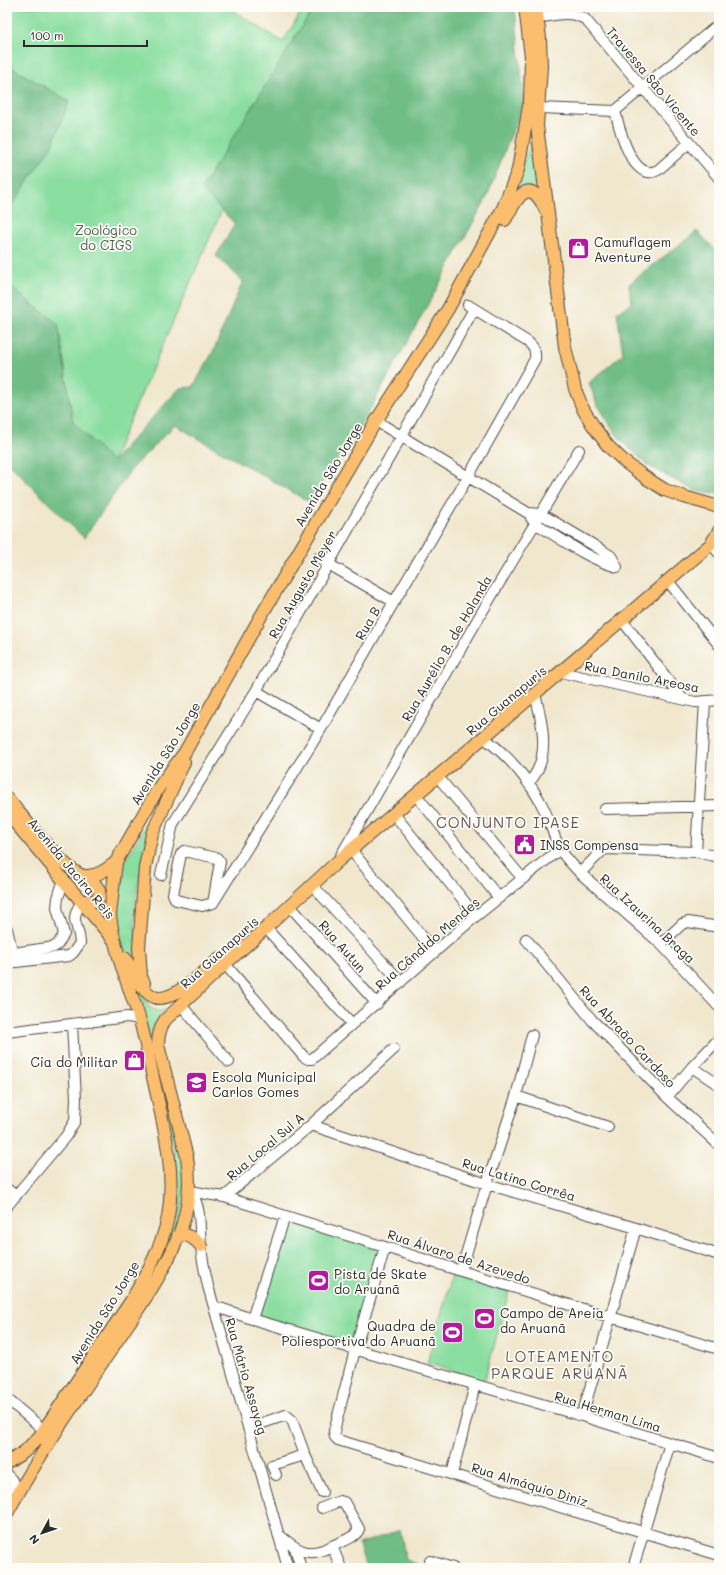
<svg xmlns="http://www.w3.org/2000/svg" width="726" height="1575" viewBox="0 0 726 1575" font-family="Mali,sans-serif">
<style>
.green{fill:#8adea0;stroke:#5a8466}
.forest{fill:#6fbd86;stroke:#4d7458}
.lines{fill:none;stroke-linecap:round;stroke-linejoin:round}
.minor-casing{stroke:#494743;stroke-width:12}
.major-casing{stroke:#494743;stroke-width:14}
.minor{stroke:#fff;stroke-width:10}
.major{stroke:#fbbe6e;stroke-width:12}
.labels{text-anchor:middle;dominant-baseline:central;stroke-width:3.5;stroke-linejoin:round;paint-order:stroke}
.street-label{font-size:13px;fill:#2b2b2b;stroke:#fdfcf7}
.park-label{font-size:13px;fill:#48614e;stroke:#fdfcf7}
.poi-label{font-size:13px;fill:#2b2b2b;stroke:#fdfcf7;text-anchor:start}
.quarter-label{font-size:15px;letter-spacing:1px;fill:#6e5954;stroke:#fdfcf7}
</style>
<rect width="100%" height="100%" fill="#fdfcf7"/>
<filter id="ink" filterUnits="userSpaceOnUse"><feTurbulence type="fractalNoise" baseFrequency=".025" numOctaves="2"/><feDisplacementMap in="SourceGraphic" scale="8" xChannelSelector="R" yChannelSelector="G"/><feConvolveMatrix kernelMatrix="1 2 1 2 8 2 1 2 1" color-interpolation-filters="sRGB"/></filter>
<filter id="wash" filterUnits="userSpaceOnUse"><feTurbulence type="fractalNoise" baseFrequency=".012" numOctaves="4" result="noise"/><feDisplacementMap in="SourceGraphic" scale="16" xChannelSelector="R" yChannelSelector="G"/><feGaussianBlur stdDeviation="0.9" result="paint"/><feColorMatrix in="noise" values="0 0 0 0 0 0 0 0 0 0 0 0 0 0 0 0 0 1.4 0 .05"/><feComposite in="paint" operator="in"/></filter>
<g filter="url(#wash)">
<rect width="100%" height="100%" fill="#f0e7cd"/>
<!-- green -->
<path class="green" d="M7,7h127l4,2 9,-2h80l56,35 21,-35h17l-28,41 -181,413 -39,-39 -15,-98 -51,-39v-72l46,-70 16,-42 -62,-36z
M535,132l7,65 -15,-9 -9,1 -14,26z
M171,779c-12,36 -28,73 -34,111 -5,29 0,59 3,88l-19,-34 -6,-29 5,-44z
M128,970l22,38 7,3 8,-1 -8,11 -4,18 27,106 4,35 -2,25 -5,23 -23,46 -2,-1 23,-78 -2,-50z
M288,1220l92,29 -27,96 -96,-29z
M453,1273l56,19 -25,90 -57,-19z"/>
<!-- forest -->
<path class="forest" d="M314,7h201l9,95 -38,97 -119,216 -58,87 -134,-77 -42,42 -49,71 -77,-76v-177l51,39 15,98 39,39 68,-73 13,-1 21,-37 29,-69 -27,-25 19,-32 -34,-35z
M7,65l62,36 -16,42 -46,70z
M697,231l22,23v240l-24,-3 -48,-26 -29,-28 -21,-33 -8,-21 34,-29 -6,-42 14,-8 -2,-20z
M400,1530l6,30 24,8h-64l-7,-24z"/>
</g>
<g filter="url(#ink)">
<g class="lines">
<defs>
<path id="minor" d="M538,18c16,-3 32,-8 47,1l134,159
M539,108l76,3 104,-87
M615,111c4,16 17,73 43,59l31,-27
M381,424l147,89 13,1 54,32 16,10 6,11
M531,518l4,5c26,16 53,36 82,44
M717,539l-6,5 8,9
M318,558l76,44
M668,581l51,64
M622,620l60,78
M560,672l135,30 24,-2
M256,691l65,38
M484,738c24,17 47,44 60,71 6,13 10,28 16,40 5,9 13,16 20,24l81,71 58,63
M438,777l85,102
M528,783c24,-22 14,-62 7,-89
M416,795l83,103
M605,809l114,-3
M394,814l82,102
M351,850l84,102
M696,852l9,-150
M340,857l142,-245 97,-162
M580,873l23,-23 4,-1 89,3 23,5
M161,875l12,-51 83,-133 218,-382
M312,885l89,97
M213,903l7,-41 -3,-4 -33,-7 -3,3 -8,40 3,6 26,6 11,-3 108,-174 73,-127 74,-125 67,-118c1,-8 -1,-12 -7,-17l-60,-37
M290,906l87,98
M266,928l86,96
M7,929l7,30
M526,939l66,81 75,77 52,48
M661,944l21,-20 6,-2 31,5
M7,954l47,-7 4,-3 6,-10 -7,-26 1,-10 6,-19
M7,963l62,-7 4,-3 7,-10c-1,-21 -12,-20 2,-42
M225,964l79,93 4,2h4l164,-143 84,-67
M181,1005l48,57
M7,1032l120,-15 8,1 5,4
M692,1067l27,18
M516,1096l92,31
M667,1097l25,-30 27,-28
M311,1125l176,59 149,44 83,27
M7,1189l9,7
M190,1191l34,6 20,6 329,103 146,43
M190,1191c12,15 9,36 11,55 1,13 4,27 7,40l80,282
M224,1197l87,-72 83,-76
M7,1206l59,-70 9,-15 1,-22 -4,-75
M385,1247l-30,103 -21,81 1,6 3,3 381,115
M461,1271l26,-87 29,-88 16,-61
M214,1306l38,13 330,97 137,42
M252,1319l33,-103
M7,1399l37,31
M582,1416l54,-188
M248,1428l38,-13 6,5 13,35 17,37
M452,1474l23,-89
M7,1475c7,6 9,11 10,20
M276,1475l-4,-10 33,-10
M322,1508l18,-7 4,1 15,27c-3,9 -19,13 -27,17
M278,1534c19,16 29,25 54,12l9,22
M295,1548l6,20
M430,1561l23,7
M633,1568l37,-125"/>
<path id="major" d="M536,7l4,31 1,28 -4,60 28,221 10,42 8,20 11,18 14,19 18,17 20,15 19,12 19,7 35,10
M505,220c12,-22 24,-47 41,-9
M7,798c14,16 59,76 78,78 12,1 22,-7 31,-14
M7,813l105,125
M82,901h12l5,-3c3,-11 -7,-16 -14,-22
M125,958c8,13 14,30 27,38 17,11 54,-26 67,-37
M144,983l-3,-6 -2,-29 6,-81 7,-33 32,-72
M178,1235c10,-1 16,3 23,11
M7,1463l17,-11 15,-15 92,-136c15,-26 31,-54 37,-84 8,-46 -4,-90 -14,-135 -5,-22 -9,-45 -16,-68 -11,-32 -24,-65 -28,-99l6,-53 43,-75 26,-35 76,-136 115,-195 72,-112 55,-101 15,-38 12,-70 1,-43 -6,-50
M7,1513c32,-58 69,-112 106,-166 24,-37 52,-74 67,-115 9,-26 11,-48 7,-75l-29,-112c0,-10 2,-17 7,-25l60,-56 41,-36 72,-67 373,-317 8,-13"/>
</defs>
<!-- minor casing -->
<use href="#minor" class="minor-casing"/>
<!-- major casing -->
<use href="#major" class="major-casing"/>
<!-- minor -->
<use href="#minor" class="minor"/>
<!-- major -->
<use href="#major" class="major"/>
</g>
</g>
<!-- icons -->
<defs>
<symbol id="shop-square" viewBox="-11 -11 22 22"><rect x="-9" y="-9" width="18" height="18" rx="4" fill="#b5179e" stroke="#fdfcf7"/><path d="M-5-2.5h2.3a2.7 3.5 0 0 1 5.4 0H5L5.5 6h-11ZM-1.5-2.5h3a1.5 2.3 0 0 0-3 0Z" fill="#fff"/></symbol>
<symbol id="civic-square" viewBox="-11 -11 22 22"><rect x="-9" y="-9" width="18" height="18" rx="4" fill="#b5179e" stroke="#fdfcf7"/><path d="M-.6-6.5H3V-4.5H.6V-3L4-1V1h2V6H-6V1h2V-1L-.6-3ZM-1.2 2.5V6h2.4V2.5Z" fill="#fff"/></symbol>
<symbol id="school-square" viewBox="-11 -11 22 22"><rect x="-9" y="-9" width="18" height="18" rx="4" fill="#b5179e" stroke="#fdfcf7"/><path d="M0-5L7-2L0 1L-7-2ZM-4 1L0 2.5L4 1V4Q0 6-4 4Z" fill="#fff"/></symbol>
<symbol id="stadium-square" viewBox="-11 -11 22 22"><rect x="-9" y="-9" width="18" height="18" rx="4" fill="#b5179e" stroke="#fdfcf7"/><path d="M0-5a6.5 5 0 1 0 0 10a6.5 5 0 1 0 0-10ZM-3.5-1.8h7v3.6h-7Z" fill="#fff"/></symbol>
</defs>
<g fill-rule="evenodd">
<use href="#shop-square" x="566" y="236" width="25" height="25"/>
<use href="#civic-square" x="512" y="832" width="25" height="25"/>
<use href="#shop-square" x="122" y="1048" width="25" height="25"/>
<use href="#school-square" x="184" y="1070" width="25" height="25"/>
<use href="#stadium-square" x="306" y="1268" width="25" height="25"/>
<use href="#stadium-square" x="472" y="1306" width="25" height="25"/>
<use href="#stadium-square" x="440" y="1320" width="25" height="25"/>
</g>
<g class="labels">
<!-- street labels -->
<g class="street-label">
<text transform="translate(654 81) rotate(50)">Travessa São Vicente</text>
<text transform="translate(328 474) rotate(-59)">Avenida São Jorge</text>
<text transform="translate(302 584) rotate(-60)">Rua Augusto Meyer</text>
<text transform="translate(367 623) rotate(-60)">Rua B</text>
<text transform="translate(446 648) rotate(-60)">Rua Aurélio B. de Holanda</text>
<text transform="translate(642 676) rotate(11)">Rua Danilo Areosa</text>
<text transform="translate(506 700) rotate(-40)">Rua Guanapuris</text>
<text transform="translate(165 753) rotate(-58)">Avenida São Jorge</text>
<text transform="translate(72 868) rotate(50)">Avenida Jacira Reis</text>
<text transform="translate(648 918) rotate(43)">Rua Izaurina Braga</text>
<text transform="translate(427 943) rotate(-41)">Rua Cândido Mendes</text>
<text transform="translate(343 946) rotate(49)">Rua Autun</text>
<text transform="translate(219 952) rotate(-42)">Rua Guanapuris</text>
<text transform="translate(628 1036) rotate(47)">Rua Abraão Cardoso</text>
<text transform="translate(265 1146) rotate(-40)">Rua Local Sul A</text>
<text transform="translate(519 1179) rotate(17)">Rua Latino Corrêa</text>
<text transform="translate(459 1256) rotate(18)">Rua Álvaro de Azevedo</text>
<text transform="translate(104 1312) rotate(-58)">Avenida São Jorge</text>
<text transform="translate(247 1376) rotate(74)">Rua Mário Assayag</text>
<text transform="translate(608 1411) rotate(17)">Rua Herman Lima</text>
<text transform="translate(530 1484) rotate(17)">Rua Almáquio Diniz</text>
</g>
<!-- park labels -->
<g class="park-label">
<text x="106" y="229">Zoológico<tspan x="106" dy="15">do CIGS</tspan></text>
</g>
<!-- poi labels -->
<g class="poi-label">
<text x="594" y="241">Camuflagem<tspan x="594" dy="15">Aventure</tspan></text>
<text x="540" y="844">INSS Compensa</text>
<text x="118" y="1061" text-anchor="end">Cia do Militar</text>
<text x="212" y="1076">Escola Municipal<tspan x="212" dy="15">Carlos Gomes</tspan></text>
<text x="334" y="1273">Pista de Skate<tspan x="334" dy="15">do Aruanã</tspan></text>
<text x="500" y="1312">Campo de Areia<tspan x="500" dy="15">do Aruanã</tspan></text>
<text x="436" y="1325" text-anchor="end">Quadra de<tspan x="436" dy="15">Poliesportiva do Aruanã</tspan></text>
</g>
<!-- quarter labels -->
<g class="quarter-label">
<text x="508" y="822">CONJUNTO IPASE</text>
<text x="560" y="1356">LOTEAMENTO<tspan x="560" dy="17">PARQUE ARUANÃ</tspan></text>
</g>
</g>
<!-- margin -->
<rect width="726" height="1575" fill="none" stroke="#fdfcf7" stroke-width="24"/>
<!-- north arrow -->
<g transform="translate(42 1533) rotate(230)" stroke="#fdfcf7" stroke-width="3" paint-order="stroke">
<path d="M0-3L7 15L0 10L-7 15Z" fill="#2b2b2b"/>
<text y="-6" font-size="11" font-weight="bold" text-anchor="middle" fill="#2b2b2b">N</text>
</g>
<!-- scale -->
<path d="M24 40v6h123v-6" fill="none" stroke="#2b2b2b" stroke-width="2"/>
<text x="30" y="40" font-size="12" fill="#2b2b2b" stroke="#fdfcf7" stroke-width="3" paint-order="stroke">100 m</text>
</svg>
